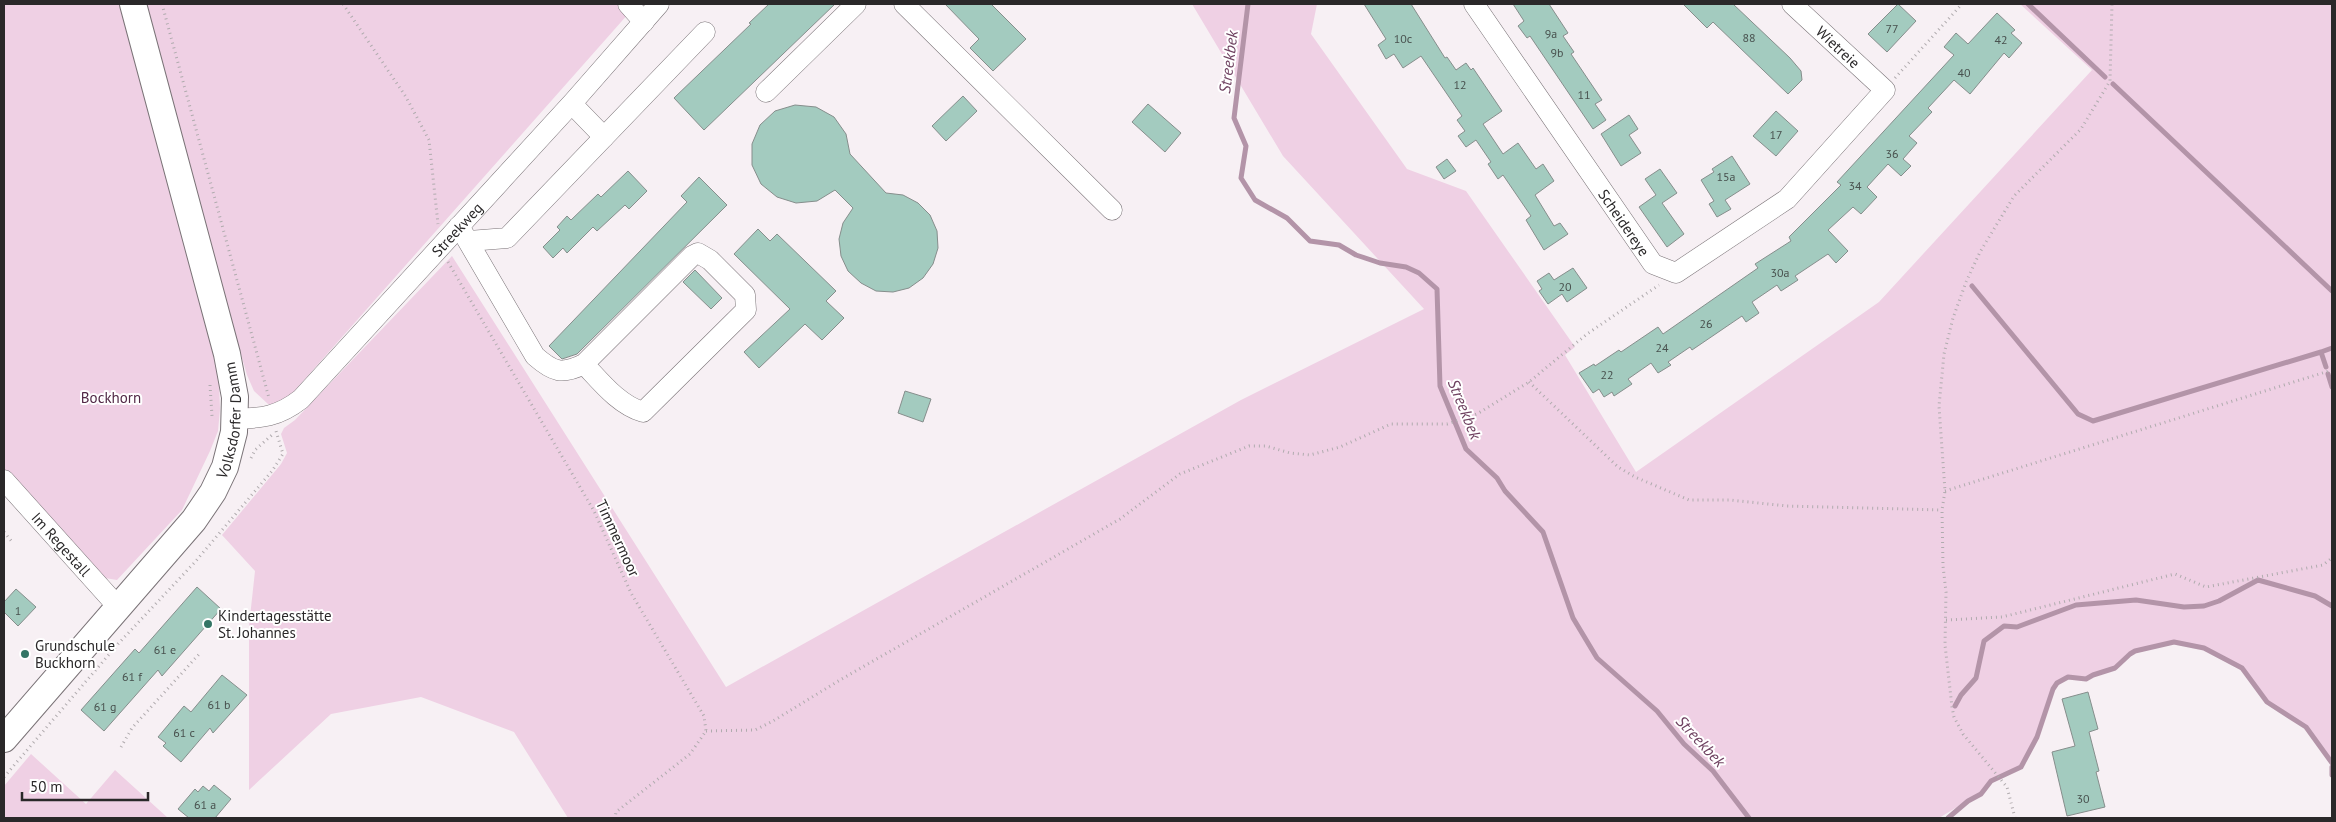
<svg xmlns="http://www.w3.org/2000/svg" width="2336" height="822" viewBox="0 0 2336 822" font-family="'PT Sans',sans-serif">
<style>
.green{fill:#efd0e4}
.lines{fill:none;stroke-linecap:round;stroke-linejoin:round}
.stream{stroke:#b394a8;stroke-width:5}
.building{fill:#a3cbbf;stroke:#868e8c}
.minor-casing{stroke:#7a7377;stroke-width:21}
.major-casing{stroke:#7a7377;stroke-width:28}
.path{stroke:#b0abae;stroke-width:3;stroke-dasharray:1 4;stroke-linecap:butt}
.minor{stroke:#fff;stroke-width:20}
.major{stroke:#fff;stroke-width:26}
.poi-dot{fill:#337565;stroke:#fff;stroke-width:2}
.labels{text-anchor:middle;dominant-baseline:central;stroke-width:4;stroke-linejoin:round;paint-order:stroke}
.number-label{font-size:12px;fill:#48514e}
.street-label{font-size:15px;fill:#2a2829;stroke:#fff}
.park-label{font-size:15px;fill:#522846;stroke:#fff}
.poi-label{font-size:15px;fill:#2a2829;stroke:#fff;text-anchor:start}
.water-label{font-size:16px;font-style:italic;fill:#6f4261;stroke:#fff}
</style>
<rect width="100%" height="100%" fill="#f7f0f4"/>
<!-- green -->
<path class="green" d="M4,4h121l87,339 7,39 1,27 -2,22 -8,20 -28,59 -65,70 -18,-3 -95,-108z
M142,4h479l8,9 -340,384 -11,7h-10l-14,-13 -7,-16 -79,-272z
M1192,4h125l-6,30 96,135 59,22 109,156 -10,8 71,117 243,-170 213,-232 -72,-66h312v759l-26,-36 -39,-25 -25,-34 -38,-20 -30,-6 -39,9 -5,3 -15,14 -22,7 -7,4 -18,-2 -11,6 -4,6 -16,48 -16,30 -30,14 -6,9 -46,28h-1371l-54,-86 -93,-35 -90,17 -82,76v-164l6,-55 -33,-36 59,-71 6,-11 -6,-19 3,-6 11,-8 157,-164 274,431 515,-287 183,-91 -141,-153z
M31,754l55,50 29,-34 53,48h-164v-32z"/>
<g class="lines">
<!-- stream -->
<path class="stream" d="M1248,4l-14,114 12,28 -5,32 14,22 32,18 23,23 29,4 17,10 24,8 26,4 13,6 18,16 3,97 26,63 31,29 8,13 38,41 30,86 24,40 60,53 27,33 29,27 36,47
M2028,4l77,73
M2113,84l219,207
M1972,286l106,128 15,7 228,-69 5,15
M2321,352l11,-4
M2328,374l4,13
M1955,706l6,-11 15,-17 8,-37 20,-15 13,1 59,-22 60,-5 48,7 20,-1 15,-5 39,-21 57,16 17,10
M2332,767v8
M1948,818l20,-17 13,-7 10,-13 30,-14 16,-30 16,-48 4,-6 11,-6 18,2 7,-4 22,-7 15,-14 5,-3 39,-9 30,6 38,20 25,34 39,25 26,36"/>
</g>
<!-- building -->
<path class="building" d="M769,4h66l-131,126 -30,-32 77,-74 -2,-1z
M945,4h46l35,35 -33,32 -23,-23 9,-9z
M1364,4h47l34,54 2,-1 9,13 10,-7 5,7 2,-2 29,43 -19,13 20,30 15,-11 18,26 7,-5 11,17 -19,14 19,31 6,-3 8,11 -24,16 -18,-30 5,-4 -28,-41 -5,4 -10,-15 3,-2 -15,-22 -10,7 -8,-11 7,-5 -8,-11 5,-4 -41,-60 -18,12 -9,-14 -8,5 -8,-14 8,-6z
M1513,4h36l19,29 -5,3 11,16 -3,2 31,46 -7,4 11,16 -13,9 -63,-93 -3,2 -9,-12 6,-5z
M1683,4h50l57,54 11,13 1,9 -14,14 -75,-72 -6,6z
M1898,4l18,17 -29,31 -19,-18z
M1997,13l18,17 -4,3 11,10 -13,15 -5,-5 -34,41 -16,-14 -26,28 4,4 -23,24 8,7 -14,16 8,7 -10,10 -13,-12 -21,23 10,10 -16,17 -8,-7 -25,23 20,21 -12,12 -8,-9 -33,22 3,4 -17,11 -4,-6 -25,17 7,11 -13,9 -4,-6 -50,34 -2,-3 -22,15 3,3 -13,8 -7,-10 -23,16 4,5 -18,12 -2,-4 -8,5 -5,-8 -6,4 -14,-20 15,-9 1,2 24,-16 2,2 37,-25 5,7 95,-66 -3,-4 36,-23 -2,-4 52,-52 -4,-3 117,-127 -10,-8 12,-14 12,11z
M963,96l14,15 -31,30 -14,-15z
M1148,104l33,29 -16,19 -33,-30z
M795,105l21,2 18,10 12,17 4,20 36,39 17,2 15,8 12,12 7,16 1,17 -5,16 -10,14 -14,10 -16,4 -17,-1 -15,-8 -13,-12 -7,-15 -2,-17 4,-16 10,-15 -18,-18 -18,11 -21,2 -19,-6 -16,-13 -9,-19v-21l8,-19 15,-14z
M1776,111l22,20 -22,25 -23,-20z
M1629,115l9,14 -9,6 12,18 -20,13 -20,-32z
M1732,156l18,28 -25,16 6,9 -14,8 -8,-13 5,-3 -13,-21 13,-8 -2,-3z
M1447,159l9,12 -12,8 -8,-12z
M1660,169l17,24 -15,10 22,31 -17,13 -28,-40 17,-12 -11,-16z
M628,171l19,20 -18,18 -4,-4 -28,26 -4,-4 -26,26 -4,-5 -10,10 -10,-11 17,-17 -3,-3 10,-11 4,4 27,-26 3,3z
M699,177l28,28 -150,149 -15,5 -13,-13 138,-144 -6,-6z
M758,229l12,12 7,-7 59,57 -10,10 18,17 -22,22 -17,-16 -46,44 -15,-16 46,-43 -56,-55z
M1573,268l14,20 -20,14 -5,-8 -14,10 -9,-13 3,-2 -5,-8 12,-8 5,7z
M695,270l27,28 -11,11 -28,-27z
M905,391l26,8 -8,23 -25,-9z
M197,587l24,22 -59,67 -4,-6 -54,61 -23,-21 54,-61 4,4z
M16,589l20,18 -18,19 -14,-14v-10z
M222,675l25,20 -34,38 -3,-5 -29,34 -18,-16 3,-3 -8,-6 26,-31 7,6z
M2088,692l10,37 -9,3 10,39 -3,1 9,35 -38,9 -15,-64 23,-6 -13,-47z
M214,785l17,14 -16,19h-26l-11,-9 17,-20 3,3 5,-6 6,5z"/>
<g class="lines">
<defs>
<g id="minor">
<path d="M628,4l16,18"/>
<path d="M904,4l208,206"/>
<path id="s1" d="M1474,4l179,260 23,9 111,-74 98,-109 -93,-86"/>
<path d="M766,92l90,-88"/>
<path d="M572,104l32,33"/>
<path d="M459,226l76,130c18,16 27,19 49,8l108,-108 6,-3 12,7 35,35 1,15 -103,102c-24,-7 -42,-30 -59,-48"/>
<path d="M469,241l38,-3 198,-206"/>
<path id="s2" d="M235,419c27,-1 43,-2 66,-20l273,-298 85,-97"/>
<path id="s3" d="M4,480l115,128"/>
</g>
<g id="major">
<path id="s4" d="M4,739l190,-219 19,-28 12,-25 9,-35 1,-35 -8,-43 -94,-350"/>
</g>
</defs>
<!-- minor casing -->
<use href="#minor" class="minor-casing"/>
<!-- major casing -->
<use href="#major" class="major-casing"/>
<!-- path -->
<path class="path" d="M162,4l107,394
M343,4l63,93 23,43 9,84
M1895,78l67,-74
M448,262l146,249 37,82 73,123 2,15 -16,23 -74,58 -1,6
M1529,382l89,85 17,10 54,23h41l57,6 155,4
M210,385l2,31
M251,458l4,-8 18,-16
M1945,491l387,-121
M4,532l9,11
M1946,620l56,-3 173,-43 31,13 117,-22 9,-7
M706,731l49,-1 18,-9 67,-41 280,-161 60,-45 69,-28h17l24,7 20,2 30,-8 51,-23h56l30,-10 52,-32 58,-48 72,-49
M121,747l11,-19 69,-76
M4,777l114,-133 77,-82 77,-91 11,-17 -7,-23
M2015,818l-8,-31 -44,-53 -9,-17 -2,-10 -7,-62 1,-53 -3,-26 -1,-56 3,-19 -6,-85 5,-52 9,-36 13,-36 14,-30 34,-56 67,-67 29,-48 2,-77"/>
<!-- minor -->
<use href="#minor" class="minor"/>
<!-- major -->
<use href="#major" class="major"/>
</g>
<!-- markers -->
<g class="poi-dot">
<circle cx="208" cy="624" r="5"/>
<circle cx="25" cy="654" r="5"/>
</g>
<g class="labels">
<!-- number labels -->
<g class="number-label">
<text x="1892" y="28">77</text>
<text x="1551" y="33">9a</text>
<text x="1749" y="37">88</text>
<text x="1403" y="38">10c</text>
<text x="2001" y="39">42</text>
<text x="1557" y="52">9b</text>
<text x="1964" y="72">40</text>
<text x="1460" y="84">12</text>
<text x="1584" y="94">11</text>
<text x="1776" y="134">17</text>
<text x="1892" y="153">36</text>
<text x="1726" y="176">15a</text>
<text x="1855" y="185">34</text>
<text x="1780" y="272">30a</text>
<text x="1565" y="286">20</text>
<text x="1706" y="323">26</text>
<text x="1662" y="347">24</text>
<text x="1607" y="374">22</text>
<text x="18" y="610">1</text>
<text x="165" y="649">61 e</text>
<text x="132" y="676">61 f</text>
<text x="219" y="704">61 b</text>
<text x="105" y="706">61 g</text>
<text x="184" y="732">61 c</text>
<text x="2083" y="798">30</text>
<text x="205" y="804">61 a</text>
</g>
<!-- street labels -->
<g class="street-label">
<text transform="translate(1838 47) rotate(43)">Wietreie</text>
<text stroke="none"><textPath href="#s1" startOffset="265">Scheidereye</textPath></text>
<text stroke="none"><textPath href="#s2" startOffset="301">Streekweg</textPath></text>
<text stroke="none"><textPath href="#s4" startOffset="399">Volksdorfer Damm</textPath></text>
<text transform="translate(618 538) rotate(65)">Timmermoor</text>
<text stroke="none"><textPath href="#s3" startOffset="86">Im Regestall</textPath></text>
</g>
<!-- park labels -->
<g class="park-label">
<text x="111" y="397">Bockhorn</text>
</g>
<!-- poi labels -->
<g class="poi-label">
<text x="218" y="615">Kindertagesstätte<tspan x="218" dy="17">St. Johannes</tspan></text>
<text x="35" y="645">Grundschule<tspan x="35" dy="17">Buckhorn</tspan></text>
</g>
<!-- water labels -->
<g class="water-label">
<text transform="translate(1228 62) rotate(-83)">Streekbek</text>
<text transform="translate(1465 409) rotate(68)">Streekbek</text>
<text transform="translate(1701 741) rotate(47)">Streekbek</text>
</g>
</g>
<!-- border -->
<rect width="2336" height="822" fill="none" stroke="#2a2829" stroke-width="10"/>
<!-- scale -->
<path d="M22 792v8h126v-8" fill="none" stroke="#2a2829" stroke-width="2.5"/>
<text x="30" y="792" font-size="15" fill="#2a2829" stroke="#ffffff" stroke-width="4" paint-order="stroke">50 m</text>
</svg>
